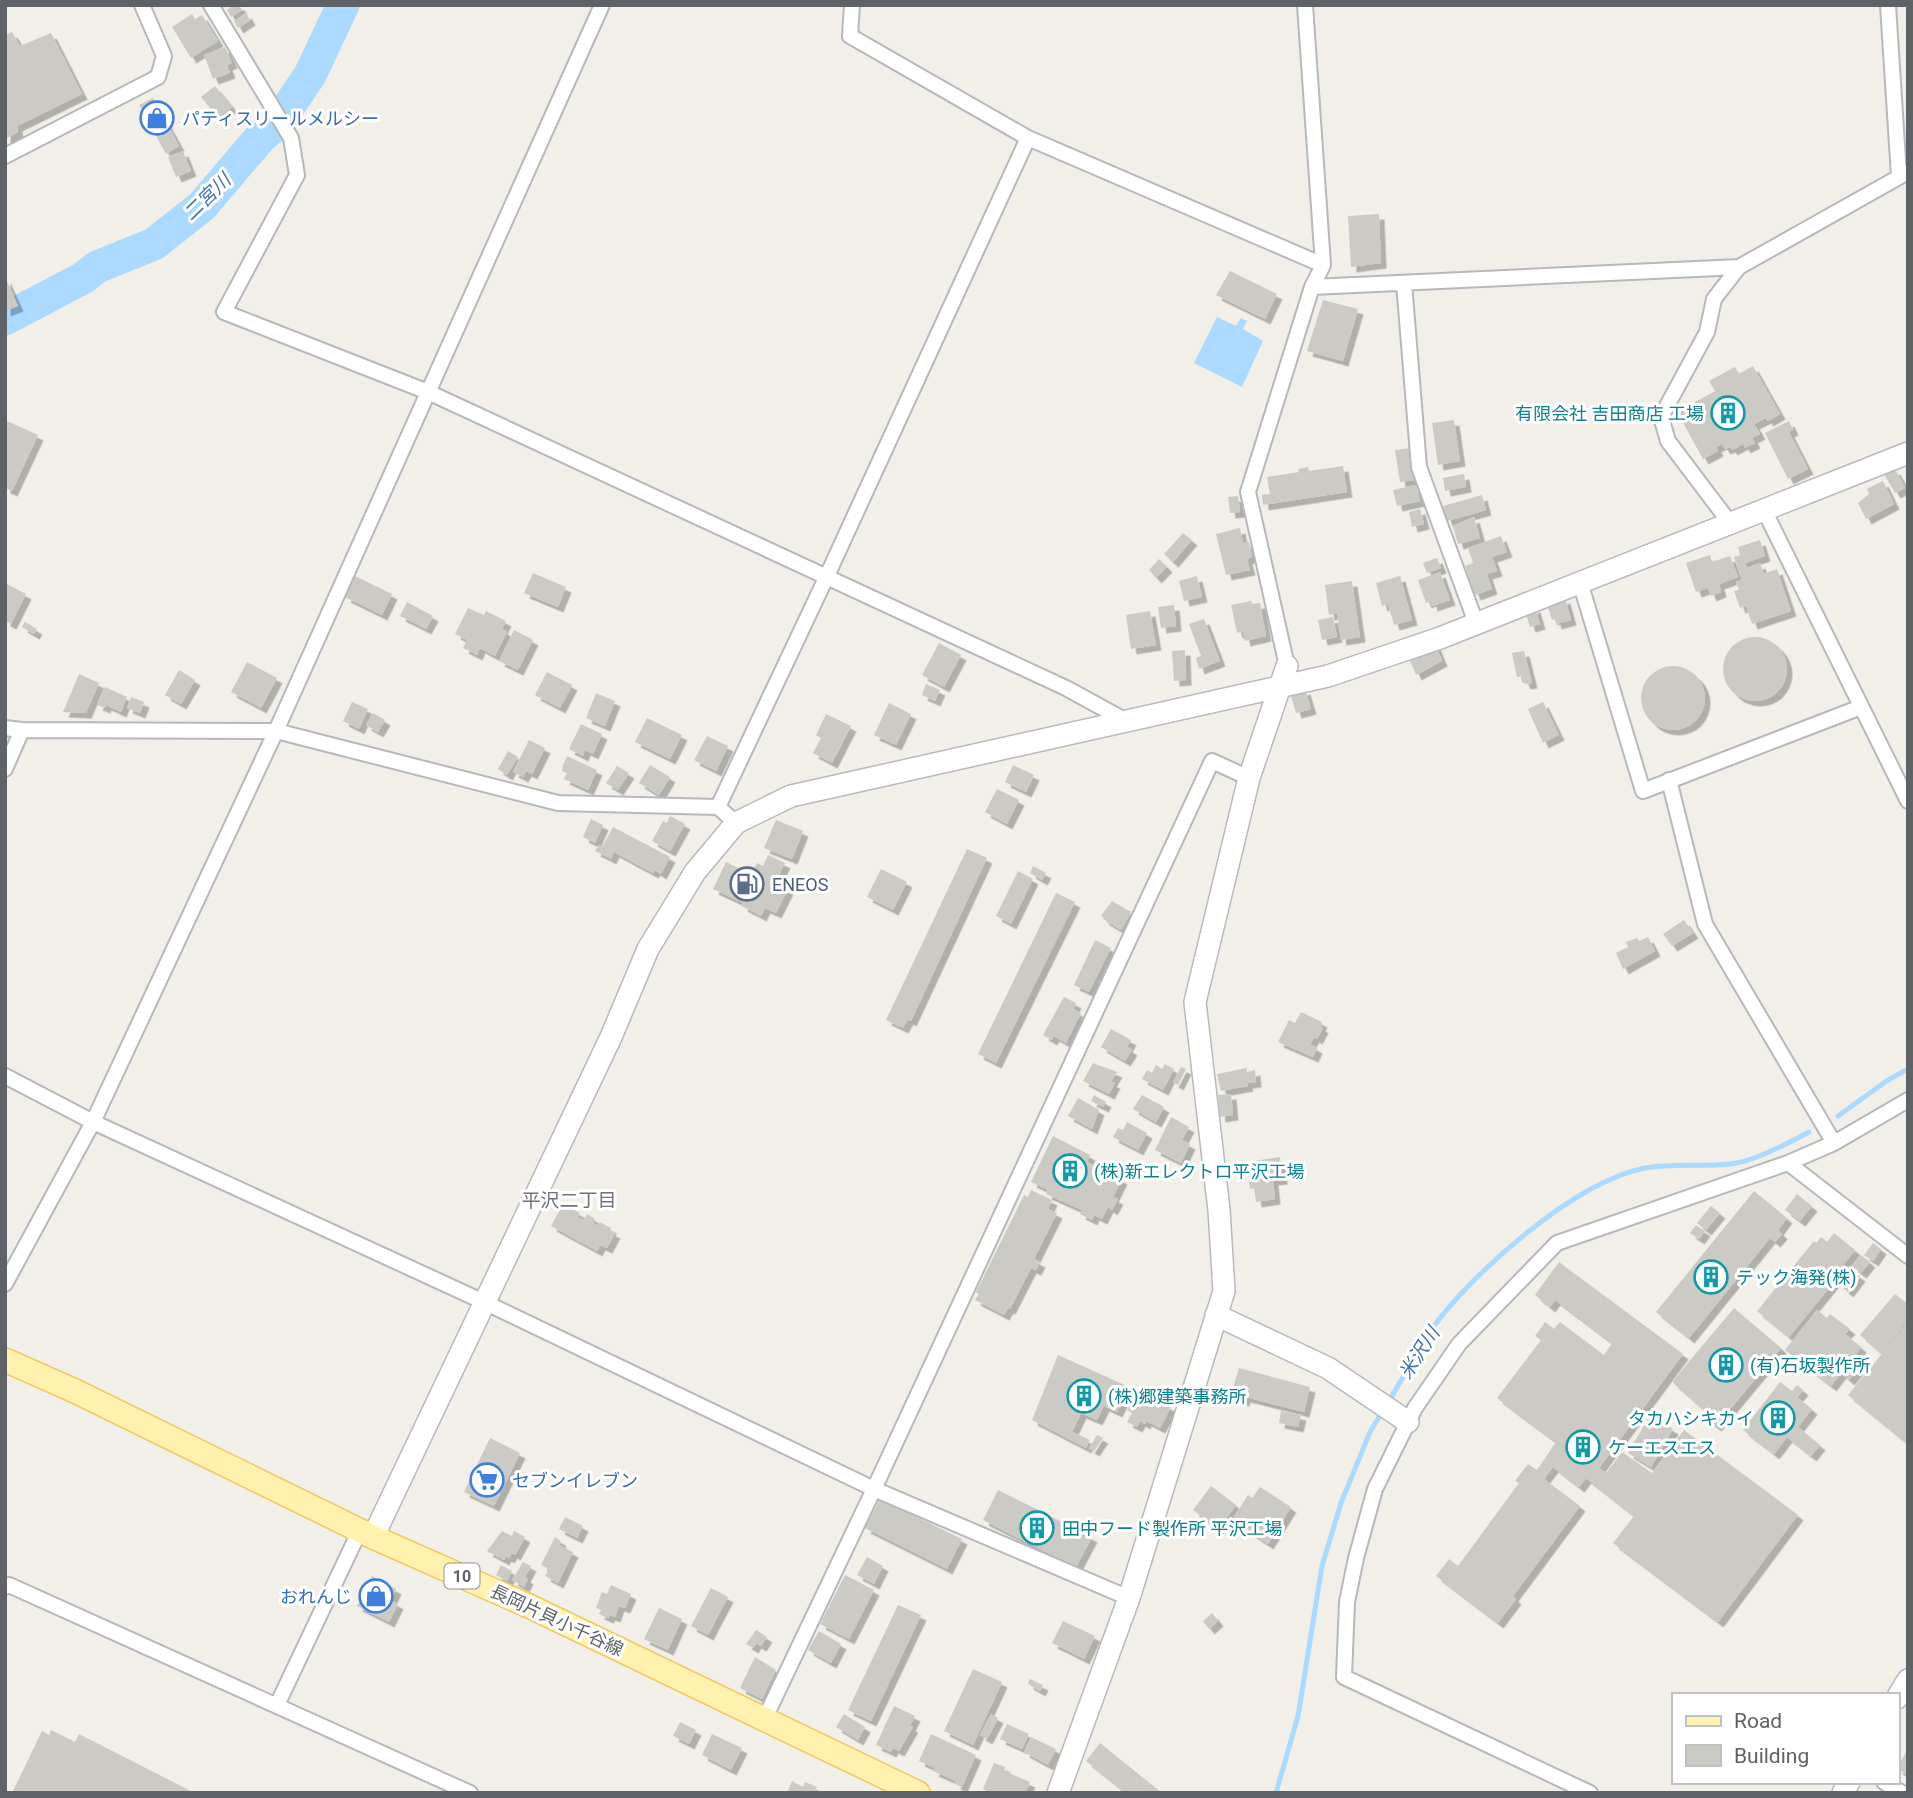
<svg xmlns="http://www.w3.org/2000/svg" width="1913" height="1798" viewBox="0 0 1913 1798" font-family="Roboto,'Noto Sans JP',sans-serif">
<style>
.water{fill:#aadaff}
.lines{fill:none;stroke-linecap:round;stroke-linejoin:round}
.stream{stroke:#aadaff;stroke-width:5}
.river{stroke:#aadaff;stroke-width:33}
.building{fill:#cccac5;filter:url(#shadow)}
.street-casing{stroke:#b5b8bc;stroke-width:18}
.secondary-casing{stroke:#b6babf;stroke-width:24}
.primary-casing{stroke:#f2c960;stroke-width:26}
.street{stroke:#fff;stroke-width:14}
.secondary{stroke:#fff;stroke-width:21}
.primary{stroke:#fff2af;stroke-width:23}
.labels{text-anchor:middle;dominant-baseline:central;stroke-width:6;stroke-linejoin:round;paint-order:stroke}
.shield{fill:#fff;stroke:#8f9295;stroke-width:2}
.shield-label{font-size:16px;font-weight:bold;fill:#5f6368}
.shop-label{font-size:18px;fill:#366cbe;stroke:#fff;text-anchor:start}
.culture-label{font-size:18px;fill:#0d838f;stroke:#fff;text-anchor:start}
.service-label{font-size:18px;fill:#4e5e75;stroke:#fff;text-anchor:start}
.street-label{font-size:18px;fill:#5f6368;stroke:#fff}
.water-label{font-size:19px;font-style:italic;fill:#4174aa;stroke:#fff}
.neighbourhood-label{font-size:19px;fill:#70757a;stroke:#fff}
</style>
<defs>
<filter id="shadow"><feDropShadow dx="5.5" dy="5.5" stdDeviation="0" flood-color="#0004"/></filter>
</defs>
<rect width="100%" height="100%" fill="#f1efe8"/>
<!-- water -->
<path class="water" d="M1217,317l19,9 5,-8 6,3 -4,8 20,12 -21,46 -48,-24z"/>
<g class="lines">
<!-- stream -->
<path class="stream" d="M1838,1116l50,-36 20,-11
M1387,1404c15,-24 28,-50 44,-74 41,-57 143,-148 214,-162 28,-5 56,-1 85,-4 23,-2 58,-21 79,-32
M1276,1793l22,-77 24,-150 19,-63 29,-71 12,-20"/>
<!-- river -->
<path class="river" d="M5,319l78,-41 14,-11 57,-23 48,-38 58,-68 18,-16 32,-47 33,-70"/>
</g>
<!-- building -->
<path class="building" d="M234,5h5l3,5 -11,7 -4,-7z
M246,13l4,7 -12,8 -4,-7z
M192,14l3,5 7,-4 16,26 -27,17 -19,-31z
M12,32l8,14 31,-13 31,61 -65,32 1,6 -13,7v-104z
M225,47l7,16 -5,2 3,8 -17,6 -9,-24z
M215,86l17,21 -14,11 -17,-21z
M153,98l26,48 -13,8 -27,-49z
M183,151l8,20 -15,6 -8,-20z
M1379,214l2,49 -30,4 -3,-51z
M1230,271l47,23 -12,25 -49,-24z
M5,277l13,29 -13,5z
M1323,300l35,9 -15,52 -36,-10z
M1753,366l27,48 -12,7 -2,-3 -12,6 6,10 -8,4 3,5 -10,5 -2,-4 -11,6 -2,-3 -5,2 -3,-5 -6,3 2,4 -15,8 -26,-47 38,-21 -6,-10 26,-14 4,7z
M5,420l33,15 -26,56 -7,-3z
M1454,420l6,41 -22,4 -6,-42z
M1789,421l4,9 -4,2 19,37 -20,10 -23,-46z
M1411,448l4,32 -15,2 -5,-32z
M1343,466l4,26 -84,13 -1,-10 8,-1 -3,-17 32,-5 -1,-3 10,-2 1,4z
M1895,469l10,19 -10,5 -11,-19z
M1464,474l2,13 -21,4 -2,-13z
M1883,481l11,23 -28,15 -8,-16 11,-9 -2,-5z
M1416,485l4,16 -23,5 -4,-16z
M1482,495l4,15 -39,11 -4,-15z
M1238,496l2,16 -10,1 -2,-16z
M1420,509l4,15 -12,3 -3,-15z
M1474,517l6,21 -22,6 -5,-18z
M1240,528l3,15 6,-1 3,15 -5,2 3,11 -24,5 -10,-41z
M1183,533l9,7 -19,22 -9,-8z
M1501,536l6,16 -15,5 5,14 -10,3 5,15 -17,6 -10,-29 8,-3 -5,-15z
M1760,540l5,16 -20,7 2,5 13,-5 4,11 13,-5 14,42 -39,13 -6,-18 -6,2 -6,-17 5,-1 -3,-8 6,-2 -8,-23 6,-2 -2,-8z
M1710,555l2,7 18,-6 8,21 -19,7 2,8 -10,4 -3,-8 -12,4 -10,-29z
M1437,558l4,10 -14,5 -4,-10z
M1159,559l8,8 -11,11 -7,-8z
M1440,572l10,28 -18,6 -1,-5 -5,2 -8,-23z
M533,573l33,14 -8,20 -34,-14z
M355,576l37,18 -10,21 -37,-18z
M1197,576l5,21 -18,4 -5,-20z
M1400,576l12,44 -18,5 -6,-21 -6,2 -6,-23z
M1352,581l8,56 -19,3 -4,-27 -8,2 -4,-30z
M5,583l21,11 -15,30 -6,-3z
M1565,598l6,22 -15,4 -1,-5 -3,1 -5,-16z
M1251,601l1,3 8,-1 6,33 -21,5 -2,-10 -6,2 -6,-28z
M407,602l26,14 -7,13 -26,-13z
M1174,605l2,21 -15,2 -3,-21z
M1535,607l5,17 -10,3 -5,-17z
M468,608l16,7 2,-4 20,10 -4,8 5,3 -12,24 -15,-8 -3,7 -14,-7 4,-8 -12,-6z
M1150,611l6,34 -25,4 -5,-34z
M1333,617l4,20 -15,3 -4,-20z
M1204,619l16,42 -21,8 -3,-11 5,-2 -12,-32z
M25,622l12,7 -3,5 -12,-7z
M514,630l19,10 -15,30 -19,-9z
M1723 669a32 32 0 1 1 64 0a32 32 0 1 1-64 0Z
M939,643l22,12 -17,32 -22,-12z
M1435,644l7,17 -26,14 -8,-19z
M1185,650l1,30 -12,1 -2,-30z
M1524,651l8,32 -7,1 -3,-8 -5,1 -5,-24z
M247,662l30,16 -16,30 -30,-16z
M1641 698a32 32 0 1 1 64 0a32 32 0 1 1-64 0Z
M179,670l16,10 -14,24 -16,-9z
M547,672l25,13 -12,23 -25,-13z
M79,674l20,9 -13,30 -23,-1z
M926,684l14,6 -5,11 -13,-6z
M105,687l22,10 -6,15 -15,-7 -1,3 -8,-3z
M1305,689l6,20 -15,4 -6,-20z
M596,693l19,8 -10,25 -19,-8z
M131,697l13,5 -4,11 -13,-5z
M352,702l16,7 -9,20 -16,-8z
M1543,702l16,33 -16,8 -15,-34z
M889,703l22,11 -15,31 -22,-10z
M373,713l12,7 -7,12 -12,-7z
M826,714l25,12 -19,37 -19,-10 8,-15 -5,-3z
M647,718l35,17 -12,24 -35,-17z
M581,724l21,10 -9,20 -8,-4 -2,6 -14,-7z
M707,736l21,10 -12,25 -22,-11z
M529,740l16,8 -13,26 -6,-3 -3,6 -10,-5z
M508,751l10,6 -11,18 -9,-6z
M567,756l30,14 -9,20 -24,-11 3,-6 -5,-2 1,-6z
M650,765l20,12 -11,18 -20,-12z
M1013,765l21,10 -8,17 -21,-10z
M617,766l12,7 -11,17 -12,-7z
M997,789l22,11 -12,24 -22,-12z
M670,816l15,8 -15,27 -18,-10 11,-20 4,2z
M591,819l12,6 -8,18 -12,-6z
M776,820l27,11 -11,28 -28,-11z
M613,827l57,30 -9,17 -6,-4 -2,3 -39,-21 -3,7 -16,-8 4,-6 3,2z
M967,849l20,9 -76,163 -3,-2 -5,9 -17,-8z
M768,855l17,8 -10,20 13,6 -12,24 -11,-5 -4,8 -19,-10 1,-3 -30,-14 13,-27 25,12 6,-11 6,3z
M1033,866l13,7 -4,7 -12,-7z
M881,869l26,13 -14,28 -26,-13z
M1018,871l15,8 -22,45 -15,-8z
M1056,893l19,9 -79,161 -18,-9z
M1112,901l19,11 -10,18 -18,-11 1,-1 -3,-2z
M1684,920l9,13 -21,13 -9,-12z
M1648,937l7,14 -32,18 -7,-16 12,-6 -2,-5 11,-4 2,3z
M1095,940l16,8 -22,44 -15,-7z
M1064,997l12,6 -3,6 8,4 -15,30 -12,-7 -2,4 -9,-5z
M1301,1012l21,10 -2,4 3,2 -6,11 -3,-2 -4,7 7,4 -4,9 -35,-15 11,-22 6,3z
M1111,1029l20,11 -4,7 5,3 -7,11 -24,-14z
M1093,1063l24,9 -6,10 4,1 -6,11 -26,-13z
M1165,1064l9,5 -11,21 -21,-11 5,-9 5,3 4,-8 6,4z
M1181,1067l5,2 -8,16 -5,-3z
M1247,1068v4l8,-2 1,12 -9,1 1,3 -27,5 -4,-17z
M1231,1094l2,21 -13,2 -2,-22z
M1094,1095l12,7 -3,5 -12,-6z
M1142,1095l22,12 -8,15 -23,-13z
M1078,1098l21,12 -7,19 -24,-13z
M1171,1117l18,10 -7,13 8,4 -9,19 -26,-13z
M1127,1122l20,11 -9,17 -25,-13 5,-9 5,2z
M1053,1136l37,19 -3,7 35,17 -9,18 5,2 -6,11 -4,-3 -6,12 -8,-4 -2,5 -12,-6 2,-4 -36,-16 2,-4 -17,-8z
M1280,1157l2,22 -9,1 2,19 -19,3 -2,-14 -4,1 -3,-27z
M1031,1190l21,10 -4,9 9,4 -23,46 6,3 -4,8 -5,-2 -21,41 -2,-1 -4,7 -29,-15 4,-6 -3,-2 48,-97 4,2z
M1754,1191l33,27 -9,12 4,4 -7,8 -5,-4 -81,100 -33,-26z
M1797,1194l15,12 -12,15 -15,-11z
M563,1204l17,9 -3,4 7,3 3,-6 8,5 -2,4 5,3 2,-4 11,6 -1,3 5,2 -8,15 -7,-3 -3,6 -46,-25z
M1711,1206l9,7 -14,17 -9,-7z
M1696,1225l9,6 -6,8 -9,-6z
M1834,1233l21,17 -12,15 3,2 -57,70 -32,-26 57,-70 2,2 5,-6 6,5z
M1873,1243l8,6 -8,12 -9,-6z
M1861,1255l9,7 -9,11 -9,-7z
M1559,1262l124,92 -84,114 7,5 16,-21 30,21 32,-43 114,85 -80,107 -105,-79 21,-27 -48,-38 -7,9 -26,-20 -9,12 36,27 -67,90 3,3 -18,24 -62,-47 13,-17 9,7 61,-83 -4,-2 13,-17 9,6 19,-28 -59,-44 44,-58 -6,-4 10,-14 9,7 6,-7 44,33 8,-12 -57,-43 -5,7 -15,-12z
M1854,1272l6,4 -12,16 -5,-4z
M1895,1294l13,10v16l-27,33 -21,-18z
M1734,1308l47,40 -65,78 -14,-11 3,-4 -33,-29z
M1817,1310l10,8 3,-4 20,15 -5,5 16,13 -5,7 9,7 -16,19 -8,-7 -10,13 -46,-36z
M1908,1322v122l-60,-49z
M1058,1355l71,32 -12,25 -13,-6 -7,14 -16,-7 -9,19 18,8 -4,8 -54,-28z
M1239,1368l71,19 -6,25 -59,-15 -1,4 -9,-2v-3l-4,-1z
M1780,1382l12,9 5,-6 6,5 -6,7 15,12 -14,18 22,18 -9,11 -24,-19 -13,17 -31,-24z
M1141,1392l30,15 -11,21 -14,-7 -1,3 -5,-3 -3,6 -10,-5 5,-9 -5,-3 6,-11 3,2z
M1281,1411l20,4 -3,12 -19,-4z
M1650,1415l23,14 -22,38 -23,-14z
M1097,1435l6,3 -9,13 -5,-3z
M490,1438l30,15 -26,53 -30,-14z
M1211,1486l25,19 -18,24 -25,-19z
M1260,1487l31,20 -23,37 -36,-24 16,-25 4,3z
M998,1490l94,47 -16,30 -93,-47z
M880,1499l82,40 -15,30 -82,-41z
M565,1517l18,9 -6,12 -18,-9z
M502,1531l10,5 2,-5 11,6 -10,18 -3,-2 -3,5 -3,-2 -2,4 -17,-9z
M555,1537l6,4 -2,4 14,7 -15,31 -13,-7 4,-7 -8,-4z
M867,1557l16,9 -9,18 -17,-9z
M523,1562l8,4 -6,11 3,2 -4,8 -12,-7z
M501,1565l11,6 -5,10 -11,-6z
M845,1575l29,15 -25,49 -29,-15z
M372,1576l24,13 -5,11 7,4 -9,18 -32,-16z
M611,1585l20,9 -6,14 -6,-2 -4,11 -5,-2 -2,3 -9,-4 2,-4 -5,-2 6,-16 5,2z
M711,1588l17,9 -20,38 -17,-9z
M898,1605l23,10 -50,106 -23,-11z
M659,1608l23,11 -14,31 -24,-11z
M1212,1613l6,8 -9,8 -6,-8z
M1063,1621l32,15 -11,23 -32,-16z
M756,1630l11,7 -6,9 -5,-3 -3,5 -7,-4z
M819,1631l22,13 -10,19 -23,-13z
M755,1657l21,13 -14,29 -22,-11z
M973,1669l29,13 -29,63 -29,-14z
M1030,1679l13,6 -3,6 -12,-7z
M894,1706l21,10 -5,10 3,1 -14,24 -6,-3 -2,4 -15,-7z
M844,1714l21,13 -7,13 -22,-13z
M991,1714l7,4 -11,21 -7,-4z
M680,1722l16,8 -7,14 -16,-8z
M1007,1724l22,10 -7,15 -22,-10z
M51,1730l24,12 4,-8 110,56 -1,3h-176l30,-62 7,4z
M712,1734l30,14 -11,22 -29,-15z
M931,1734l45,21 -14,32 -7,-3 1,-3 -23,-10 2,-3 -16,-7z
M1031,1737l25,12 -8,16 -24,-13z
M1100,1743l62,50h-36l-40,-32z
M1908,1748v27l-11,-6z
M994,1763l11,4 -1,4 26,11 -5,11h-33l-9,-4z
M792,1781l11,6 2,-5 12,5 -3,6h-27z"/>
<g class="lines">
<defs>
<path id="street" d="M211,5l80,133 6,37 -73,137 204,80 638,296 62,34
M852,5l-2,31 178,102 295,127
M1888,5l11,171
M5,156l153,-79 6,-21 -22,-51
M1404,283l15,184 57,156
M1312,287l427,-20 169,-95
M1764,510l144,291
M1730,523l-62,-82 -7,-24 46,-85 7,-33 25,-32
M1580,582l63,209 218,-84
M1287,666l-39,-174 64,-205 11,-22 -18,-260
M5,728l17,2 254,1 282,72 160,4 18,16
M5,769l17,-39
M1669,780l36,144 129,219
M718,807l108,-229 202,-440
M5,1076l88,46 391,180 390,187 255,109
M1788,1163l120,93
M5,1284l88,-162 183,-391 326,-726
M5,1587l4,-2 461,208
M277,1705l83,-175
M765,1718l109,-229 338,-728 37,17
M1884,1782l18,11
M1590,1793l-246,-116 3,-75 9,-44 19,-69 40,-81 44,-64 98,-101 231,-80 46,-20 74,-43"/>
<path id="secondary" d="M1216,1315l112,53 80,54
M373,1537l238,-500 37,-88 47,-77 41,-49 55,-27 537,-120 112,-38 468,-185
M1897,1698l11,-18
M1058,1793l71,-195 95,-307 -5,-81 -24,-208 54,-224 38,-112
M1843,1793l6,-11"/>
<path id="primary" d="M5,1360l70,31 298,146 156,69 389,187"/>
</defs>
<!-- street casing -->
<use href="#street" class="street-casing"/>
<!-- secondary casing -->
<use href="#secondary" class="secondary-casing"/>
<!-- primary casing -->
<use href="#primary" class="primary-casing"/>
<!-- street -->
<use href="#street" class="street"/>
<!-- secondary -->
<use href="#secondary" class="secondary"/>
<!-- primary -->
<use href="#primary" class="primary"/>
</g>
<!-- icons -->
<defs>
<symbol id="shop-ring" viewBox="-11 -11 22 22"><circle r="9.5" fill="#fff" stroke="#3f7fe0" stroke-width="1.5"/><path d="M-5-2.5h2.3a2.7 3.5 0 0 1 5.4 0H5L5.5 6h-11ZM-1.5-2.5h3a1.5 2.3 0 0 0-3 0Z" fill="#3f7fe0"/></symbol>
<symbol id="building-ring" viewBox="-11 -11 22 22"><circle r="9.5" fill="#fff" stroke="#0f9aa8" stroke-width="1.5"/><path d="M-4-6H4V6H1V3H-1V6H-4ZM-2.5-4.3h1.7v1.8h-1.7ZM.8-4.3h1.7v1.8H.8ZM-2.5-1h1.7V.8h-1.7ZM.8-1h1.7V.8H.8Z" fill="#0f9aa8"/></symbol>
<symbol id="fuel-ring" viewBox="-11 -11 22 22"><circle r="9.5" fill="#fff" stroke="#5c6f8a" stroke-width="1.5"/><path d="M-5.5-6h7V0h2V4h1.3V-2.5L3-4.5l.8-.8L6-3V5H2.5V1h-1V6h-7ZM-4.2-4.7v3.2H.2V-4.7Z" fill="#5c6f8a"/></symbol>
<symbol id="supermarket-ring" viewBox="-11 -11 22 22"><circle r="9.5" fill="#fff" stroke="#3f7fe0" stroke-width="1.5"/><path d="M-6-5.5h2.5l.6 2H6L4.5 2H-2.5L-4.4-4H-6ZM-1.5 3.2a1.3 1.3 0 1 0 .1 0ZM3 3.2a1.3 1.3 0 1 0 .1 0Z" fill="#3f7fe0"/></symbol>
</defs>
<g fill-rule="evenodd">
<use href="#shop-ring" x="138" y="99" width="38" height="38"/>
<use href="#building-ring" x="1709" y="394" width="38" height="38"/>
<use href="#fuel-ring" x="728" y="865" width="38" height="38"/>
<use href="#building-ring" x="1051" y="1152" width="38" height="38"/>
<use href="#building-ring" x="1692" y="1258" width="38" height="38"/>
<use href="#building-ring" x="1707" y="1346" width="38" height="38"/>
<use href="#building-ring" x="1065" y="1377" width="38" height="38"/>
<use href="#building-ring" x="1759" y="1399" width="38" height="38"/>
<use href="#building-ring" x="1564" y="1428" width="38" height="38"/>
<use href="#supermarket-ring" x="468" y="1461" width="38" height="38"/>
<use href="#building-ring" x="1018" y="1509" width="38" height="38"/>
<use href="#shop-ring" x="357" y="1577" width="38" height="38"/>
</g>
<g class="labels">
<!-- shield labels -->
<rect class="shield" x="444.5" y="1563.5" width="35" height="25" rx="5"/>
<g class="shield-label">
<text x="462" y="1576">10</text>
</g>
<!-- shop labels -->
<g class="shop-label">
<text x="182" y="118">パティスリールメルシー</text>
<text x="512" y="1480">セブンイレブン</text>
<text x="352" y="1596" text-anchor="end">おれんじ</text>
</g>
<!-- culture labels -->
<g class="culture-label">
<text x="1704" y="413" text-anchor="end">有限会社 吉田商店 工場</text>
<text x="1094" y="1171">(株)新エレクトロ平沢工場</text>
<text x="1736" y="1277">テック海発(株)</text>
<text x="1750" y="1365">(有)石坂製作所</text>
<text x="1108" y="1396">(株)郷建築事務所</text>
<text x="1754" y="1418" text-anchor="end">タカハシキカイ</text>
<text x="1608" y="1447">ケーエスエス</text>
<text x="1062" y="1528">田中フード製作所 平沢工場</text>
</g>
<!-- service labels -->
<g class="service-label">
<text x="772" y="884">ENEOS</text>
</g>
<!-- street labels -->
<g class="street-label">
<text transform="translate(557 1620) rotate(25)">長岡片貝小千谷線</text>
</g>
<!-- water labels -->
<g class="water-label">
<text transform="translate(207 197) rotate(-44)">二宮川</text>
<text transform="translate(1419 1353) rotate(-57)">米沢川</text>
</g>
<!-- neighbourhood labels -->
<g class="neighbourhood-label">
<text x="569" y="1200">平沢二丁目</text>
</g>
</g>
<!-- border -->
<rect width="1913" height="1798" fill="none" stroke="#5f6368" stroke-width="14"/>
<!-- legend -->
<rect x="1672" y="1693" width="228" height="91" fill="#ffffff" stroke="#bfc1c3" stroke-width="2"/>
<rect x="1686" y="1716" width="35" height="10" fill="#fff2af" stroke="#bfc1c3" stroke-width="2"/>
<text x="1734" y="1728" font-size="21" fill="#5f6368">Road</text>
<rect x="1686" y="1745" width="35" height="21" fill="#cccac5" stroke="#bfc1c3" stroke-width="2"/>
<text x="1734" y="1763" font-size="21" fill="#5f6368">Building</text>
</svg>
